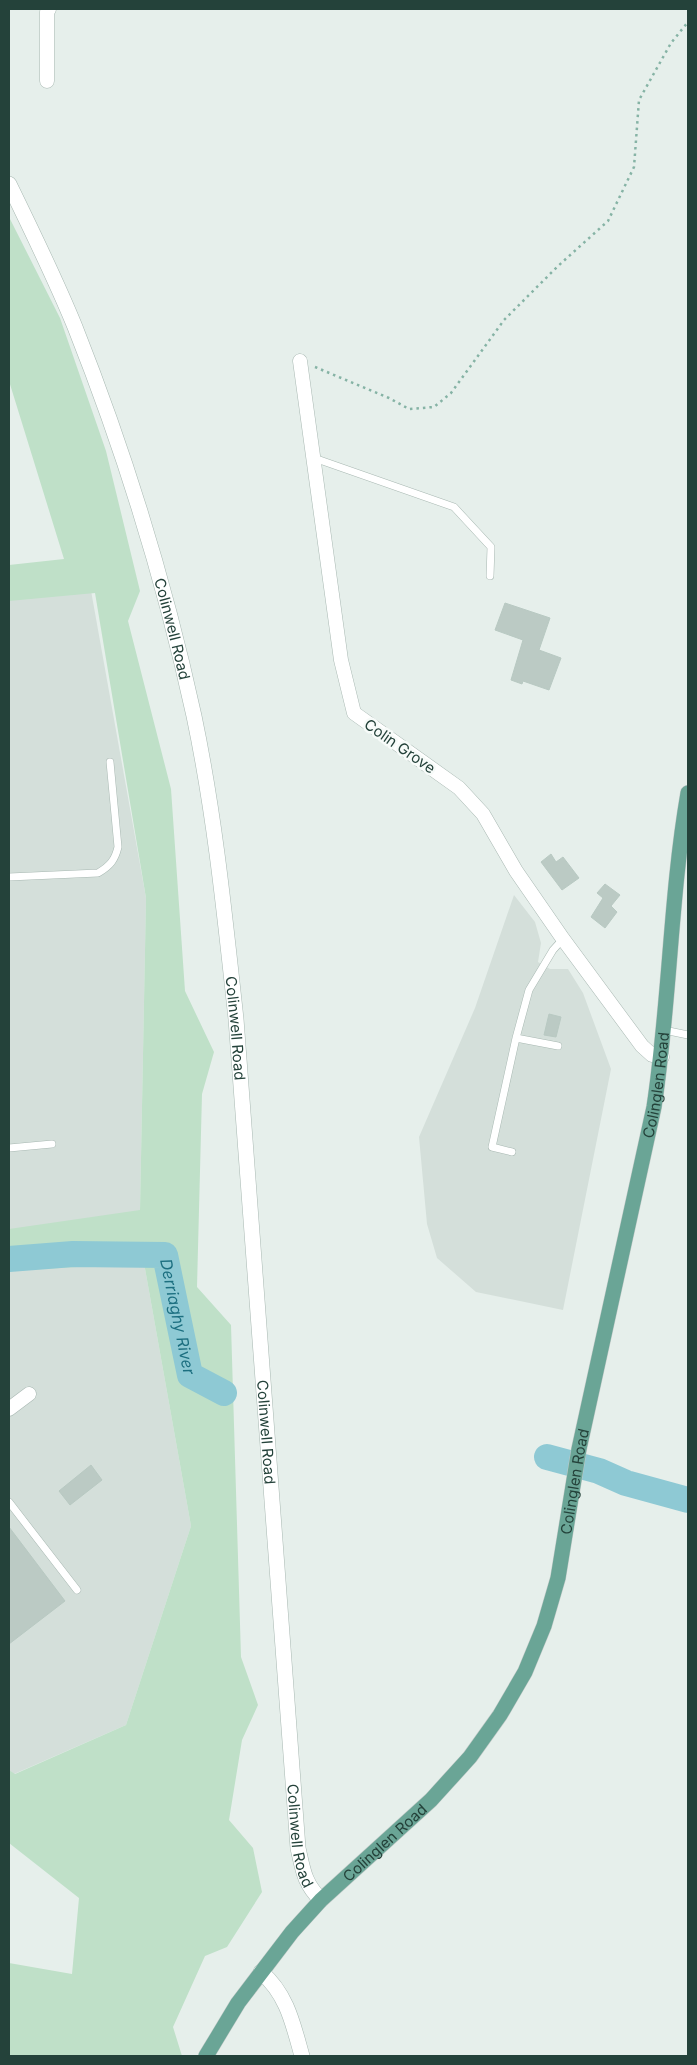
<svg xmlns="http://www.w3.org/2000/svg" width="697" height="2065" viewBox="0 0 697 2065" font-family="Inter,sans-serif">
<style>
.built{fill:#d4dfda}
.green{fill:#bfe0c8}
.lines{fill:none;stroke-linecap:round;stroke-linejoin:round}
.river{stroke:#8ec9d4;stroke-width:26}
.building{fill:#bbcac4;stroke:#b8c9c2}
.service-casing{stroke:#a8b8b2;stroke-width:8}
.minor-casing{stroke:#a8b8b2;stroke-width:15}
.tertiary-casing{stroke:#a8b8b2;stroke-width:16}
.primary-casing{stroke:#c2cac8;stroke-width:16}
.path{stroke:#86b3a5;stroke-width:2.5;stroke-dasharray:2.5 4;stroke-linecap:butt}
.service{stroke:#fff;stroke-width:7}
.minor{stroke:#fff;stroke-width:14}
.tertiary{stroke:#fff;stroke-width:15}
.primary{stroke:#6aa596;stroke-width:15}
.labels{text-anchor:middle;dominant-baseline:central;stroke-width:5;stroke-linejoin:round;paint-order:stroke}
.street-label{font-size:15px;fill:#24423a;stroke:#f7fbf9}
.water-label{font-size:16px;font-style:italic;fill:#1c6f80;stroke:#f7fbf9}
</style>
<rect width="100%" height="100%" fill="#e6efeb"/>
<!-- built -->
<path class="built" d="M90,585l56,313 -6,312 4,53 47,263 -65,199 -112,49 -5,-4v-1178z
M514,895l21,27 6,21 -3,19 12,7h18l15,24 28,76 -48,241 -87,-18 -39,-34 -10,-34 -8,-87 56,-129z"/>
<!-- green -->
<path class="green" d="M9,217l51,101 46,133 34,140 -12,30 43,168 14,202 29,61 -12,42 -5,193 34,38 10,332 17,48 -16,35 -13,80 24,28 9,44 -35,55 -22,9 -32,71 9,29h-173v-93l63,11 7,-76 -70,-55v-73l6,4 111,-49 65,-199 -47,-263 -135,8v-42l131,-19 6,-312 -51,-305 -86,8v-36l55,-6 -55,-178z"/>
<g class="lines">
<!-- river -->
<g class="river">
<path id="s1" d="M9,1259l64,-5 92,1 25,120 34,18"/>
<path d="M547,1457l52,14 27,12 62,17"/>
</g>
</g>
<!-- building -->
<path class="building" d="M505,603l45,15 -11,32 22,8 -12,32 -26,-9 -1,3 -11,-4 12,-40 -28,-10z
M551,854l5,8 7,-5 16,21 -17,12 -21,-28z
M605,884l15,11 -9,11 6,6 -12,16 -14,-11 12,-19 -6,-5z
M549,1014l12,3 -5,20 -12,-2z
M91,1465l11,15 -32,25 -11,-14z
M9,1527l56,74 -56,43z"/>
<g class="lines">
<defs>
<path id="service" d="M314,458l140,49 37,40 -1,29
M9,877l89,-4c12,-7 17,-13 20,-26l-8,-85
M664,1030l24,5
M516,1038l42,8
M9,1148l43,-4
M512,1152l-20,-5 24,-109 13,-48 24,-40 10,-11
M9,1502l68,88"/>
<path id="minor" d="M47,81v-69l2,-3
M300,361l41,299 13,53 105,75 24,26 33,57 47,68 79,107 10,9 10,2
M9,1409l20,-15"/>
<g id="tertiary">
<path id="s2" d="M9,184c23,47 46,94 66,143 50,126 90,256 119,389 21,100 31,202 42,303l62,829c5,22 6,35 23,52"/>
<path d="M261,1972c26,22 32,52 41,84"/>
</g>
<g id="primary">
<path id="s3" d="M206,2056l32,-53 54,-71 29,-32 110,-100 39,-43 30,-42 25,-43 19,-46 14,-48 21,-129 75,-342c16,-105 16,-210 34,-314"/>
</g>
</defs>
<!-- service casing -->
<use href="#service" class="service-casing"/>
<!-- minor casing -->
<use href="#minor" class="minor-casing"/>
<!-- tertiary casing -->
<use href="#tertiary" class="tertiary-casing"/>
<!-- primary casing -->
<use href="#primary" class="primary-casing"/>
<!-- path -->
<path class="path" d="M315,367l74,31 20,11 25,-2 17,-14 53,-73 54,-54 50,-45 26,-54 5,-67 32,-57 17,-21"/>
<!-- service -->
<use href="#service" class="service"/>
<!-- minor -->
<use href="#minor" class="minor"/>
<!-- tertiary -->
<use href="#tertiary" class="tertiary"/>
<!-- primary -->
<use href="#primary" class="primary"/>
</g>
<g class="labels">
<!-- street labels -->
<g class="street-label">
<text stroke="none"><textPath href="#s2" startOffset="475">Colinwell Road</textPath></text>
<text transform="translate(400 746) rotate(35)">Colin Grove</text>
<text stroke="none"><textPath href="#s2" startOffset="880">Colinwell Road</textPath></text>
<text stroke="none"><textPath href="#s3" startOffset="1105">Colinglen Road</textPath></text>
<text stroke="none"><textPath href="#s2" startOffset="1285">Colinwell Road</textPath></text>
<text stroke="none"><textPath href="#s3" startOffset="700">Colinglen Road</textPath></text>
<text stroke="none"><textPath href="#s2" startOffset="1690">Colinwell Road</textPath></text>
<text stroke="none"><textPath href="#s3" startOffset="280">Colinglen Road</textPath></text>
</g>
<!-- water labels -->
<g class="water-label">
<text stroke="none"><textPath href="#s1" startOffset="219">Derriaghy River</textPath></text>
</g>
</g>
<!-- border -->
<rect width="697" height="2065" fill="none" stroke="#24423a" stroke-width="20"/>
</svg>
